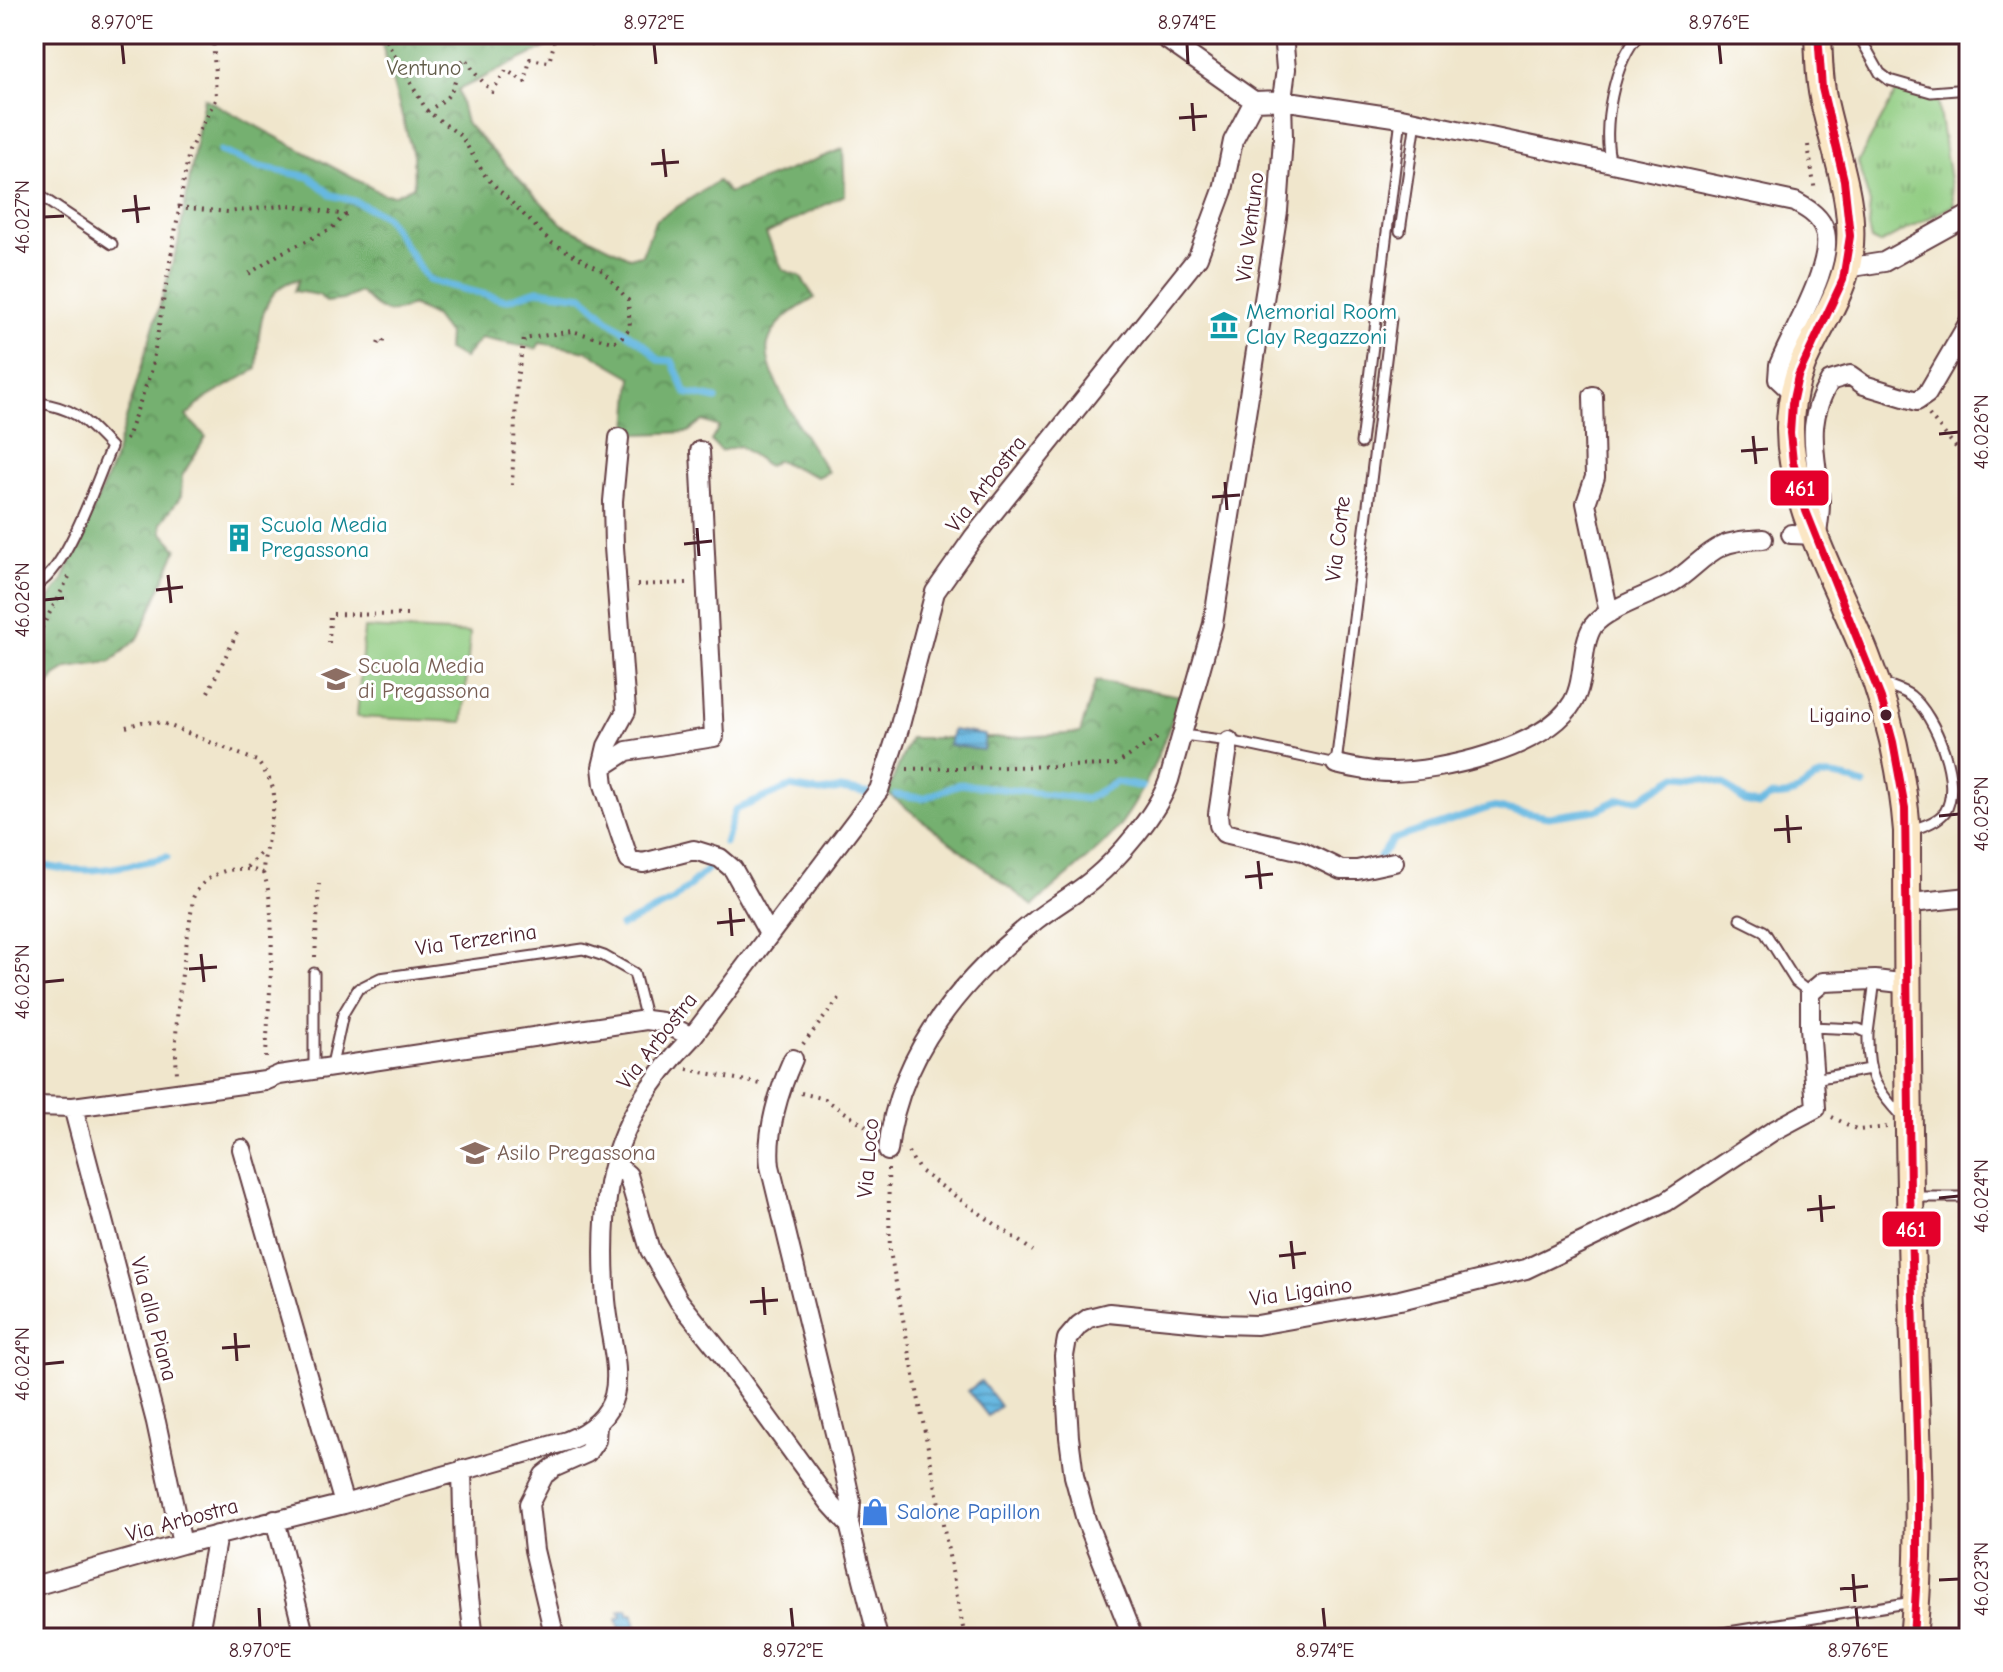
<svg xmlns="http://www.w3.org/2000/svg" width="2003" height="1672" viewBox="0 0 2003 1672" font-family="'Comic Neue',sans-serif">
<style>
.grass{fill:url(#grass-tufts);stroke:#6d7656;stroke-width:2}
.forest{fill:url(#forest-crowns);stroke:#5f684d;stroke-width:2}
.pitch{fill:#90cc81;stroke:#6d7656;stroke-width:2}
.water{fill:url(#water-rules);stroke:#586c86;stroke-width:2}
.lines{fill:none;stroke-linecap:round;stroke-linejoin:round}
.stream{stroke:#66b8e1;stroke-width:7}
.lane-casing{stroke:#633d43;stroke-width:13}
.street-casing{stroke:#633d43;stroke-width:22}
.secondary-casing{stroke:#633d43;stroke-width:30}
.path{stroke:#633d43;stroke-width:4;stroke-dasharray:2 6;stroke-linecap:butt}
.lane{stroke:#fff;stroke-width:9}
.street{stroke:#fff;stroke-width:18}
.secondary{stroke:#fbe6c4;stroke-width:26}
.bus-1-casing{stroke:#fff;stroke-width:14}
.bus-1{stroke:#e4002b;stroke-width:8}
.ticks{fill:none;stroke:#4a1f2b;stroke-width:3}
.bus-dot{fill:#4a1f2b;stroke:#fff;stroke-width:3}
.labels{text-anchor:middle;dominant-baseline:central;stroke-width:6;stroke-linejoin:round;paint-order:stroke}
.bus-label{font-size:20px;fill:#4a1f2b;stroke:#fff;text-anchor:end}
.park-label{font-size:22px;fill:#625c49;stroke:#fff}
.street-label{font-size:22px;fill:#4a1f2b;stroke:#fff}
.culture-label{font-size:22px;fill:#0d838f;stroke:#fff;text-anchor:start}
.education-label{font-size:22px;fill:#785e54;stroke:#fff;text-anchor:start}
.shop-label{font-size:22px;fill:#366cbe;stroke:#fff;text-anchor:start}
.line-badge{stroke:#fff;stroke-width:3}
.badge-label{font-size:22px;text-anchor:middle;font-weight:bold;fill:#fff}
.neatline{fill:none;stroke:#4a1f2b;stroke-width:3}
.ticks-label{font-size:20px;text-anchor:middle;fill:#4a1f2b}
</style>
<defs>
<pattern id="grass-tufts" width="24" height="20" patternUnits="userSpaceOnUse" patternTransform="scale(2)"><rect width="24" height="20" fill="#90cc81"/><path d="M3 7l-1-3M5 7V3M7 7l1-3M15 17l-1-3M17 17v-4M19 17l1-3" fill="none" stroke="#78a56a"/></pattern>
<pattern id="forest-crowns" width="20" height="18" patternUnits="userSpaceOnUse" patternTransform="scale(2)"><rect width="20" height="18" fill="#74b06f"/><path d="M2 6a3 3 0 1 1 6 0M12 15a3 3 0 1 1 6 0" fill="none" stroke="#618f5b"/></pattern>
<pattern id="water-rules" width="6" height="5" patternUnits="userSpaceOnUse" patternTransform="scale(2)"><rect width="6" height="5" fill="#66b8e1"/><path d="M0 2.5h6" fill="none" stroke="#5695b7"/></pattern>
</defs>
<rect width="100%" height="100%" fill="#fff"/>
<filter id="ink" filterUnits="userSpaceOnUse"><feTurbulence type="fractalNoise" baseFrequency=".0125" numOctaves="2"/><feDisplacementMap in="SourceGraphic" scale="16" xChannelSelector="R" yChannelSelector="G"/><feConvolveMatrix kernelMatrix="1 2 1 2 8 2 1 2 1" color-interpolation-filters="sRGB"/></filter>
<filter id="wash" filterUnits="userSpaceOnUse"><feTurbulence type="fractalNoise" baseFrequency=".006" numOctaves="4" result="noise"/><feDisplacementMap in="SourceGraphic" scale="32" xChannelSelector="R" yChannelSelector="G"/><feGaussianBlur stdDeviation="1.8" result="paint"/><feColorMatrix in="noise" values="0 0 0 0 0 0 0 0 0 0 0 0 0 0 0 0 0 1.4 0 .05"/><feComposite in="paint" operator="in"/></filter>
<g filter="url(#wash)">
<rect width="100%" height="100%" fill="#f0e6cc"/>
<!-- grass -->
<path class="grass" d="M1898,89l39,10 17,106 -75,39 -8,-4 -3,-13 2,-23 -12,-42z"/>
<!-- forest -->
<path class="forest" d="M379,34h194l-115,56 8,33 96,101 67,33 13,-2 13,-34 63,-40 11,12 114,-44 2,46 -79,39 17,36 17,6 15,22c-19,11 -41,23 -47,46 -7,28 44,104 60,128l-11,5 -40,-17 -9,6 -29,-20 -18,5 -10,-10 8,-14 -16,-6 -15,11 -48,2 -12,-4 4,-53 -45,-26 -47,-8 -4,6 -55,-11 -17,20 -17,-8 1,-16 -13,-17 -23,-12c-27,14 -32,5 -52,-13l-17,8 -17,2 -7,-7 -25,-4 5,-12c-42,9 -40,56 -42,90l-52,30 -19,17 20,21 -24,39 -1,20 -20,27 1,9 15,17 -38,88 -28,25 -43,6 -13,8 -21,31v-88l29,-39 49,-114 66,-222 26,-146 179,96 12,1 19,-9 -1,-31z
M1096,681l85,15c-19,49 -37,106 -74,144 -23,23 -50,44 -74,66l-146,-113 23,-55h100l70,-5z"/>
<!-- pitch -->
<path class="pitch" d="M364,628l106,5 -7,89 -106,-5z"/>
<!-- water -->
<path class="water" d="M952,730l33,5 -2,15 -34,-5z
M981,1381l19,25 -12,10 -20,-25z
M627,1609l2,6 4,-1 6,24h-17l-5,-20 5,-1 -2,-6z"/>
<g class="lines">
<!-- stream -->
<path class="stream" d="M220,151l40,16 50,10 21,18 23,6 31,15 43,64 78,20 31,-10 46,6 27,25 36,25 13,14 13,1 14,32 30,6
M896,795l28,3 36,-14 126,15 30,-17 26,5
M725,843l10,-33 55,-23 30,5 21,-3 31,5
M1380,856l14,-17 98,-32 56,10 49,-7 23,-11h19l38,-23 26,2 21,6 21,18 14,3 13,-9c30,4 33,-18 53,-20 13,-2 27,6 39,9
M34,863c50,14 84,5 133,-6
M621,926l52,-25 35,-32"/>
</g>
</g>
<g filter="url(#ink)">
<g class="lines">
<defs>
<path id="lane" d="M1858,34l22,39 9,7 42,12 38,-3
M1611,163c-10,-34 3,-103 29,-129
M34,192l78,52
M1400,231l16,-110
M34,402c41,6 49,16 77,45 -14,32 -46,129 -77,139
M1361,443l40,-325
M1882,683c9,4 22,7 29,13 24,19 52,88 34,116 -8,10 -22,14 -33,18
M1183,735l46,6 107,23 55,-445
M1740,919l24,12 32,51 14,11
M1810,1027l49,2 9,4c-1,42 6,54 34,84
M1868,1033l7,-53
M331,1069l12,-55 15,-25 22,-11 203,-29 21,7 30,17 12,47
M314,1070v-97
M1814,1079l56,-10
M1914,1197h55
M1692,1638l221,-36"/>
<path id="street" d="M1159,34l95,67
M1846,268l38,-6 85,-47
M1593,396l2,81 -9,26 23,110
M619,438l-6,63 1,46 12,164 -19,35 -5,21 2,18 25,75 14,3 51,-13 26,8 13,11 36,65
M1791,534l26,1c1,-10 3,-21 3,-31 -2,-48 -18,-78 10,-123l20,-6 14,10 53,16 10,-7 42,-72
M1229,741l-11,73 1,11 5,8 78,18 39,19h16l37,-8
M1336,764c17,4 36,8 54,8 50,0 156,-24 183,-70 13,-23 7,-56 20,-76 13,-18 59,-31 80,-44 17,-10 31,-28 49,-36 13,-6 27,-6 41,-7
M602,767l25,-16 87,-14 -14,-286
M1907,901l14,1 48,-5
M793,1059c-14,31 -27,73 -23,107l74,304 7,32 -2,22 29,114
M34,1106l39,1 192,-26 14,-6 367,-55 16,2 30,15
M73,1107l83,315 26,122
M242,1149l102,355
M888,1151c9,-97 75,-173 148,-231 18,-14 38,-25 55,-39 28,-23 66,-67 78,-101l44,-156 65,-413 5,-73 -1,-38 4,-31 -3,-35
M614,1163l14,12 22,75 29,51 41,51 109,150 20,22
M462,1470l2,85 10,83
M275,1520l30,118
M34,1586l148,-42 162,-40 223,-63c74,-30 44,-83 39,-141 -3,-39 -3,-78 3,-116 11,-59 42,-105 83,-147l187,-247 20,-61 36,-137 38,-54 225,-281 25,-67 10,-49 21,-40 28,-1 119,18 394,84c11,6 22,12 28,24 16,32 -32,108 -44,139l-1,14 15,14
M198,1638l19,-103
M555,1638l-21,-88 -5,-46 15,-29 9,-7 34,-15 9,-13 1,-15
M1133,1638l-47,-118 -12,-44 -5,-39 -5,-81 3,-17 12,-14 10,-7 20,-5 111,11 37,1 143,-25 126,-31 140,-67 107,-71 43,-23 -6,-81v-34l13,-11 52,-2 34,4"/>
<path id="secondary" d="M1818,34c1,24 1,49 7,72 11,49 31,99 24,149 -5,35 -25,64 -40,95 -18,34 -23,74 -16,112 11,66 48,131 73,193 23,57 36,115 41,176 0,160 1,320 6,480 3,109 11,218 0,327"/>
</defs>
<!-- lane casing -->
<use href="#lane" class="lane-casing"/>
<!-- street casing -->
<use href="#street" class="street-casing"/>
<!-- secondary casing -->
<use href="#secondary" class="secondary-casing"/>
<!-- path -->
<path class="path" d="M382,34l45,77 34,25 25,41 66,66 51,28 25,29 2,28 -10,11 -8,3 -40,-11 -48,8 -7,39 -5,107
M569,34l22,11 10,-11
M427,111c24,-14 27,-18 31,-46l8,-7 8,14 18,20 14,-22 19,12 5,-23 19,3 5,-18 -1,-10
M1808,145l7,47
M178,207l50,5 61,-7 56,10 -14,14 -50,24 -34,22
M378,344l2,-5 3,2 -2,4
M1929,415l40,48
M126,440l25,-68 38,-221 27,-53 -3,-64
M637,585l51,-2
M34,642l35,-65
M329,643l1,-29 80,1
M208,692l29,-59
M126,727l16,-5 21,1 94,38c6,8 14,19 16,28 5,18 -10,62 -10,84 -26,-10 -58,-2 -70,25 -7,58 -21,116 -16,175
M907,769l208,-4 44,-28
M247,867l15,-16
M263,873c17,37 4,142 3,185
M315,957l4,-73
M803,1044l39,-49
M687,1069l74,15
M801,1093l24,6 48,32
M1832,1117l26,13 30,-3
M908,1152l12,19 113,80
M888,1169l2,83 75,386"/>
<!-- lane -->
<use href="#lane" class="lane"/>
<!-- street -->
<use href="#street" class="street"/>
<!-- secondary -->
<use href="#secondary" class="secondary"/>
<defs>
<path id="bus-1" d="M1818,34l4,54 22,92 6,56 -7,44 -45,96 -6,28 -2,29 3,29 13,49 75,187 12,44 12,66 5,383 8,283v82l-5,82"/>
</defs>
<!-- bus-1 casing -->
<use href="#bus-1" class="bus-1-casing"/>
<!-- bus-1 -->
<use href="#bus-1" class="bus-1"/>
</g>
</g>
<!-- ticks -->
<path class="ticks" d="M122,44l2,20M654,44l2,20M1187,44l1,20M1719,44l2,20M1192,103l2,28M1179,118l28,-2M663,149l3,28M651,164l28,-2M135,195l3,28M122,211l28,-3M44,217l20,-1M1939,434l20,-2M1753,436l3,28M1741,451l27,-2M1225,482l2,28M1212,497l28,-2M697,528l2,28M684,544l28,-3M168,575l3,28M156,590l27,-3M44,600l20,-2M1787,815l2,28M1939,816l20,-2M1774,830l28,-2M1258,861l3,28M1245,877l28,-3M730,908l2,28M717,923l28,-3M201,954l3,28M189,969l28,-2M44,982l20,-2M1820,1195l2,27M1939,1198l20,-2M1807,1210l28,-3M1291,1241l3,28M1279,1256l27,-3M763,1287l2,28M750,1302l28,-2M235,1333l2,28M222,1348l28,-2M44,1364l20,-2M1853,1574l2,28M1939,1580l20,-1M1840,1589l28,-3M259,1608l1,20M791,1608l2,20M1323,1608l2,20M1856,1608l2,20"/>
<!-- icons -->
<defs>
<symbol id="museum-bare" viewBox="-9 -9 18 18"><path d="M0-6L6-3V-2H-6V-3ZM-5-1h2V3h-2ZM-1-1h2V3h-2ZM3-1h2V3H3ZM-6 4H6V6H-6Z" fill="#0f9aa8" stroke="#fff" stroke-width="2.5" paint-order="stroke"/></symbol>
<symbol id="building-bare" viewBox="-9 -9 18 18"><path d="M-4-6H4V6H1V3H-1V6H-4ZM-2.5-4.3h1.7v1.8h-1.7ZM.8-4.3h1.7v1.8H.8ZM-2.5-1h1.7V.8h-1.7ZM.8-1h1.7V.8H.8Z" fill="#0f9aa8" stroke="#fff" stroke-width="2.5" paint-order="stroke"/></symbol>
<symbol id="school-bare" viewBox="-9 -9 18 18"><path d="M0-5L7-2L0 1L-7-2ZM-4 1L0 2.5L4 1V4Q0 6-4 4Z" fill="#8d6e63" stroke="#fff" stroke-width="2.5" paint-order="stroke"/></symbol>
<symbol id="shop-bare" viewBox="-9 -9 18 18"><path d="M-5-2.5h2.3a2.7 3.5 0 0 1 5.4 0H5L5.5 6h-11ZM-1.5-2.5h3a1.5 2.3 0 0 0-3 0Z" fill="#3f7fe0" stroke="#fff" stroke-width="2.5" paint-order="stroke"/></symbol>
</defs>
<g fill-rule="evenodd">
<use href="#museum-bare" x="1204" y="305" width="40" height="40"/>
<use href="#building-bare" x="219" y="518" width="40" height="40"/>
<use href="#school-bare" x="316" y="659" width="40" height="40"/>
<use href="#school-bare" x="455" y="1133" width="40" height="40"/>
<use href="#shop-bare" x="855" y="1492" width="40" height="40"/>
</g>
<!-- markers -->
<circle class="bus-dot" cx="1886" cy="715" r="7"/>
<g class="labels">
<!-- bus labels -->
<g class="bus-label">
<text x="1871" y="715">Ligaino</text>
</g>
<!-- park labels -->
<g class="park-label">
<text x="424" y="68">Ventuno</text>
</g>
<!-- street labels -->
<g class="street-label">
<text transform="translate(1250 227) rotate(-83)">Via Ventuno</text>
<text transform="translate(986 484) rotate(-52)">Via Arbostra</text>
<text transform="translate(1338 539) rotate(-83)">Via Corte</text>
<text transform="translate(476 940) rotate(-8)">Via Terzerina</text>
<text transform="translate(657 1041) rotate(-52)">Via Arbostra</text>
<text transform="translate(868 1158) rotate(-85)">Via Loco</text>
<text transform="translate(1301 1292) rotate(-8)">Via Ligaino</text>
<text transform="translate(154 1319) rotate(75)">Via alla Piana</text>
<text transform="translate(182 1520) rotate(-15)">Via Arbostra</text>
</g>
<!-- culture labels -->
<g class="culture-label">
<text x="1246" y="312">Memorial Room<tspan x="1246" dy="25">Clay Regazzoni</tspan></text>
<text x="261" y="525">Scuola Media<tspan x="261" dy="25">Pregassona</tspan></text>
</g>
<!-- education labels -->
<g class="education-label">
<text x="358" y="666">Scuola Media<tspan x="358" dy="25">di Pregassona</tspan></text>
<text x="497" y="1153">Asilo Pregassona</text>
</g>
<!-- shop labels -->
<g class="shop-label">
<text x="897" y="1512">Salone Papillon</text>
</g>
</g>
<g class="line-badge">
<rect x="1769" y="469" width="61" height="38" rx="8" fill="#e4002b"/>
<rect x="1881" y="1210" width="61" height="38" rx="8" fill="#e4002b"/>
</g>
<g class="badge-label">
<text x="1800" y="496">461</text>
<text x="1911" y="1237">461</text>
</g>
<!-- margin -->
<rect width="2003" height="1672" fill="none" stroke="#fff" stroke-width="88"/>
<rect x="44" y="44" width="1915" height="1584" class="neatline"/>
<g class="ticks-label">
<text x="122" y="29">8.970°E</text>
<text x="654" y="29">8.972°E</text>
<text x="1187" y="29">8.974°E</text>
<text x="1719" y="29">8.976°E</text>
<text transform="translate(22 217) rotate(-90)" y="7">46.027°N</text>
<text transform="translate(1981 432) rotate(-90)" y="7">46.026°N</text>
<text transform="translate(22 600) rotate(-90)" y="7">46.026°N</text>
<text transform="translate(1981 814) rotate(-90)" y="7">46.025°N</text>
<text transform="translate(22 982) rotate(-90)" y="7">46.025°N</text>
<text transform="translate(1981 1196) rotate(-90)" y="7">46.024°N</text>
<text transform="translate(22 1364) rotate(-90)" y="7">46.024°N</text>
<text transform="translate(1981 1579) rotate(-90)" y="7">46.023°N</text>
<text x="260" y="1657">8.970°E</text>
<text x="793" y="1657">8.972°E</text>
<text x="1325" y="1657">8.974°E</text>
<text x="1858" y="1657">8.976°E</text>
</g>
</svg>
